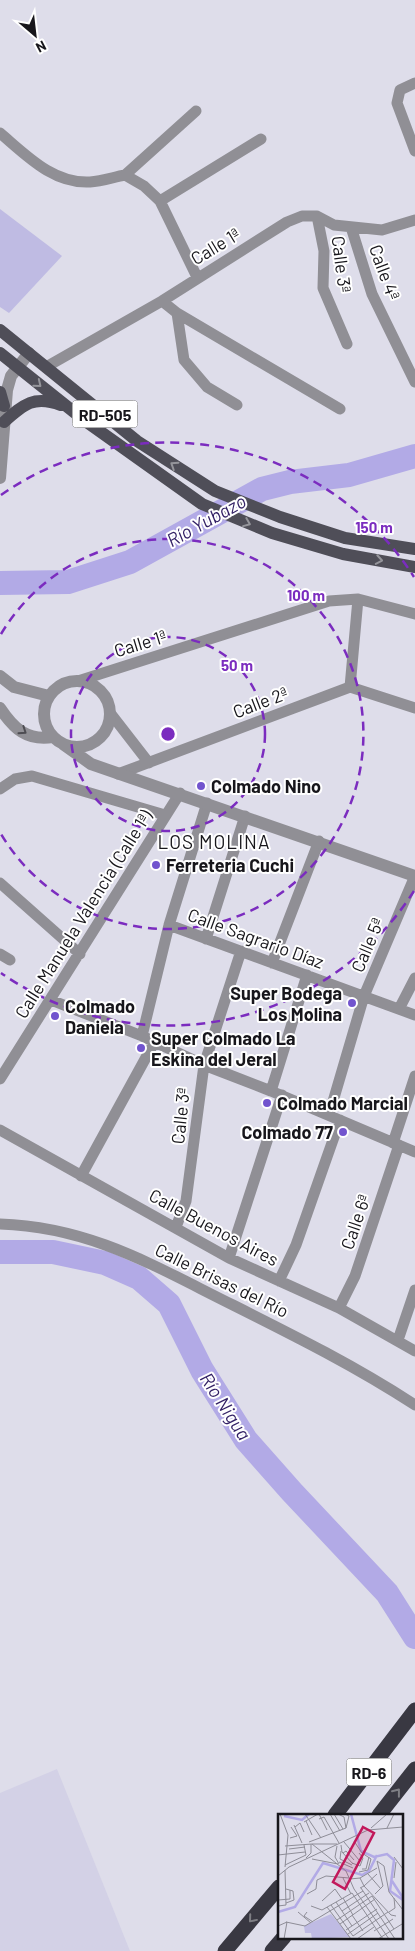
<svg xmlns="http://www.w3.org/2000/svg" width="415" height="1951" viewBox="0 0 415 1951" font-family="Barlow,sans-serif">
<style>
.built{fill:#d3d1e6}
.green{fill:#bfbbe3}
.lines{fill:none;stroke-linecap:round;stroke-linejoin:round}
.river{stroke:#b2aae6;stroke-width:24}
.minor{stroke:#908f95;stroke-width:11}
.tertiary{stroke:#908f95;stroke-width:12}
.primary{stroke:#4f4e58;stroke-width:12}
.motorway{stroke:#393842;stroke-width:15}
.oneway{stroke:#95959b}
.oneway2{stroke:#4d4c52}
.oneway3{stroke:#7e7e84}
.ring{fill:none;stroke:#7b2cbf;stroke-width:2.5;stroke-dasharray:9 6}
.poi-dot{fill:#7254ce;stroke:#fff;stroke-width:2}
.labels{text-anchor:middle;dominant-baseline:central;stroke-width:4;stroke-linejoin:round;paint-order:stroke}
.shield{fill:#fff;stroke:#5d5c5f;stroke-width:1}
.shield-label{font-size:16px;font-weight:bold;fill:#17161b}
.street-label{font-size:18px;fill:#17161b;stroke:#fff}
.poi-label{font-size:18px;font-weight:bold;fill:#17161b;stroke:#fff;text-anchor:start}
.water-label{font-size:19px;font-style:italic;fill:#311f64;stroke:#fff}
.neighbourhood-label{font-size:19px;letter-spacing:1px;fill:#17161b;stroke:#fff}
.inset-river{fill:none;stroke:#b2aae6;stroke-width:2.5}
.inset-road{fill:none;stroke:#8e8d97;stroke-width:1}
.view{fill:#c2185b;fill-opacity:0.15;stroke:#c2185b;stroke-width:2.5}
.inset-edge{fill:none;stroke:#17161b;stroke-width:2.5}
.centre{fill:#7b2cbf;stroke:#fff;stroke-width:2.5}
.ring-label{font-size:15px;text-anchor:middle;font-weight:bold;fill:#7b2cbf;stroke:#fff;stroke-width:4;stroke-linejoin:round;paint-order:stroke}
</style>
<rect width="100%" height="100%" fill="#deddea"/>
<!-- built -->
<path class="built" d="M57,1769l73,182h-130v-158z"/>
<!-- green -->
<path class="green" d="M0,209l62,47 -53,57 -9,-6z"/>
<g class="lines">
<!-- river -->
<path class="river" d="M0,583l68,-1 62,-20 132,-73 28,-7 59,-7 66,-19
M0,1252h53l52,11 34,15 30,26 33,66 44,70 46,52 95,101 28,44"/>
<!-- minor -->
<path class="minor" d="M415,83l-15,7 -3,13 18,48
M0,133c26,22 53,51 90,49 12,-1 24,-5 35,-7l19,11 16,15 37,76
M125,175l71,-64
M160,201l101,-62
M317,216l7,35 -1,37 24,56
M351,227l21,67 43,88
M162,301l15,12 163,96
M177,313l7,47 23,27 30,18
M46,367l116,-66 125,-79 15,-6h15l17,9 48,5 33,-10
M78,681l251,-80 29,-2 57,15
M350,687l8,-88
M111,714l38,49
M118,774l232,-87 65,21
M0,789l15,-10 17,-3 133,39
M0,883l80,71
M169,925l246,90
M206,939l39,-123
M0,954l10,6
M272,963l47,-122
M51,1000l91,36 62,29 67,26 144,61
M399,1009l16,-31
M142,1036l27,-111 38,-122
M0,1079l180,-286
M271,1091l36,-116
M329,1115l35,-119 51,-120
M0,1130l229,128 110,50 76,43
M393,1143l22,-67
M81,1176l74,-135
M0,1224c91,3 154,42 233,81 62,31 124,62 182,100
M176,1227l10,-26 18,-136 37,-114
M229,1258l53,-163
M279,1281l17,-36 44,-125
M339,1308l16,-32 44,-131
M398,1340l17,-50"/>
<!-- tertiary -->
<path class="tertiary" d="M0,478l7,-88 4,-14 18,-23
M0,676l14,11 35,9
M44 714a33 33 0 1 1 66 0a33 33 0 1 1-66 0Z
M0,708c14,21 27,33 53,29
M63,744l28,20 324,112"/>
<!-- primary -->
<path class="primary" d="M0,330l137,111 78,50 65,26 65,21 70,11
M0,353l84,67 118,84 70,29 71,21 72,13
M0,392l4,14
M4,422c20,-18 30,-27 57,-17"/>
<!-- motorway -->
<path class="motorway" d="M335,1815l80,-105
M379,1815l36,-46
M225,1951l54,-64
M272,1951l12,-14"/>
</g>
<!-- one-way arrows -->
<defs><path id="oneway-chevron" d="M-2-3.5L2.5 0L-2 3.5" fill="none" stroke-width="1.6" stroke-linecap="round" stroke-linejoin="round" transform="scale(1.25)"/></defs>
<g class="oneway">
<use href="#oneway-chevron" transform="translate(38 384) rotate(39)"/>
<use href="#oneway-chevron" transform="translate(174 465) rotate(-147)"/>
<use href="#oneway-chevron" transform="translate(247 523) rotate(22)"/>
<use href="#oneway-chevron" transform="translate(379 560) rotate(10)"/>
</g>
<use class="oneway2" href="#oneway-chevron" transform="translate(23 731) rotate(34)"/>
<g class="oneway3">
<use href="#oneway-chevron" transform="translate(397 1792) rotate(-52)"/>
<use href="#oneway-chevron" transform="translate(252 1919) rotate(130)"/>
</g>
<!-- distance rings -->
<g class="ring">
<circle cx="168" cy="734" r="97"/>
<path d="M1 634A195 195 0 1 1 1 834"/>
<path d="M414 891A292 292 0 0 1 1 973M1 495A292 292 0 0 1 414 577"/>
</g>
<!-- markers -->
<g class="poi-dot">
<circle cx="201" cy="786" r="5"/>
<circle cx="156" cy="865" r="5"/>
<circle cx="352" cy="1003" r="5"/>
<circle cx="55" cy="1016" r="5"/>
<circle cx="141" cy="1048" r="5"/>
<circle cx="267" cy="1103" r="5"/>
<circle cx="343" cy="1132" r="5"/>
</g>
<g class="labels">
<!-- shield labels -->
<g class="shield">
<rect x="72.5" y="400.5" width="65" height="27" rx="4"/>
<rect x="346.5" y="1758.5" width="45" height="27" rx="4"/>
</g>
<g class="shield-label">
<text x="105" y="414">RD-505</text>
<text x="369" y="1772">RD-6</text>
</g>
<!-- street labels -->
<g class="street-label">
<text transform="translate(215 246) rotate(-31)">Calle 1ª</text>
<text transform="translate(342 264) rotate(83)">Calle 3ª</text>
<text transform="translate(385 272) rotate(70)">Calle 4ª</text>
<text transform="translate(140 643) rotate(-17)">Calle 1ª</text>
<text transform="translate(260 702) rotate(-21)">Calle 2ª</text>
<text transform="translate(83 914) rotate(-58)">Calle Manuela Valencia (Calle 1ª)</text>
<text transform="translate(256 938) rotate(20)">Calle Sagrario Díaz</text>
<text transform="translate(367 945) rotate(-67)">Calle 5ª</text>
<text transform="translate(180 1116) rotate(-84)">Calle 3ª</text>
<text transform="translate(355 1222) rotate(-71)">Calle 6ª</text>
<text transform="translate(214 1227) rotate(28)">Calle Buenos Aires</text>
<text transform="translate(222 1280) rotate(26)">Calle Brisas del Río</text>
</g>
<!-- poi labels -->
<g class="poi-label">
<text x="211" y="786">Colmado Nino</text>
<text x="166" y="865">Ferreteria Cuchi</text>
<text x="342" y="993" text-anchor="end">Super Bodega<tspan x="342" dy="21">Los Molina</tspan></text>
<text x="65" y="1006">Colmado<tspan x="65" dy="21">Daniela</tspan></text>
<text x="151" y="1038">Super Colmado La<tspan x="151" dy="21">Eskina del Jeral</tspan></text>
<text x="277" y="1103">Colmado Marcial</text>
<text x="333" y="1132" text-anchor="end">Colmado 77</text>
</g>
<!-- water labels -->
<g class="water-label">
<text transform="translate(206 520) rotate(-29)">Río Yubazo</text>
<text transform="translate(226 1406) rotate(57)">Río Nigua</text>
</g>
<!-- neighbourhood labels -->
<g class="neighbourhood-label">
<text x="214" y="841">LOS MOLINA</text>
</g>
</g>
<!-- overview -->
<g transform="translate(278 1814)">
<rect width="125" height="125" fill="#deddea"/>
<path d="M53,100l19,23 -38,2 -1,-6h-6l-1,-7z" fill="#bfbbe3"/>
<path class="inset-river" d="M73,0l10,37 13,6 13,-3 7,6 -4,31 13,9M6,2l18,4 7,-6M114,67l11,17M0,98l17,-5 28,-44 39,12 7,-4 8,-16"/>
<path class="inset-road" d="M2,0l8,21 -3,32M27,0l16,24M41,0l8,16M52,0l10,17M56,0l9,15M60,0l6,3 2,11M67,0l4,2 -3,12M41,5l5,-2 15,26M28,7l6,14M26,8l14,-8M16,11l8,18M17,13l5,-4 4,9M93,14l16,-14M109,14l7,-14M12,24l7,-2 -6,-9M76,27l8,12 9,6 -3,11 -9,2M31,28l37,-14M66,28l15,18M34,30l34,27 8,18 35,50M34,30h25M63,31l1,7 11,12M7,32l27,-2M59,32l-2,11 4,7M11,35l16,-2M63,37l-1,8 12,6M65,39l3,-2 8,9M0,41l27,-3M116,43l9,12M28,44l5,-5v-9M34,45l26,5M61,48l14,6M74,49l8,3 3,-8 -4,-5M7,51l21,-10 -2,-10M84,55h4l3,-12M90,60l13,15M0,62l11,-9 79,-37 35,-3M65,64l8,16M82,64l17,-10M116,64l2,-16M72,65l10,-1 4,8 13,-12M82,74l4,-2 27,29 5,1M83,74l34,51M74,79l31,46M29,80l9,-5 1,-9 9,-4 23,2M97,80l8,-8 -6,-25 7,5 5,26 14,18M65,84l10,17M0,86l12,-1v-9M44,87l13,-12 7,10M58,88l16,24M8,89l8,-3 -1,-9 -7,-2M53,91l22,31 35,-24M0,92l8,-1 -1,-35M33,92l11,4 30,-17M49,93l24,32M64,97l27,-18M20,98l13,11M29,98l-3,4 9,6M111,98l6,-4 -1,-10M74,101l11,16M59,106l35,-24 22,33M8,108l19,4 58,-35M62,110l35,-25M0,112l9,-4 -3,17M68,116l31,-21M96,117l19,-12M70,120l30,-21M79,125l17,-12M100,125l24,-15"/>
<path class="view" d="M85,13l11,6 -29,56 -12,-7z"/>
<rect width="125" height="125" class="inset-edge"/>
</g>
<circle cx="168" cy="734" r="8" class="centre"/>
<g class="ring-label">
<text x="374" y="533">150 m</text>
<text x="306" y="601">100 m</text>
<text x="237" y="671">50 m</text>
</g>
<!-- north arrow -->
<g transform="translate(35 35) rotate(152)" stroke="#ffffff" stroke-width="4" paint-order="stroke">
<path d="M0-4L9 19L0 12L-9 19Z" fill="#17161b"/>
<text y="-8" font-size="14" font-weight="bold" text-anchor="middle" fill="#17161b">N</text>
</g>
</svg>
